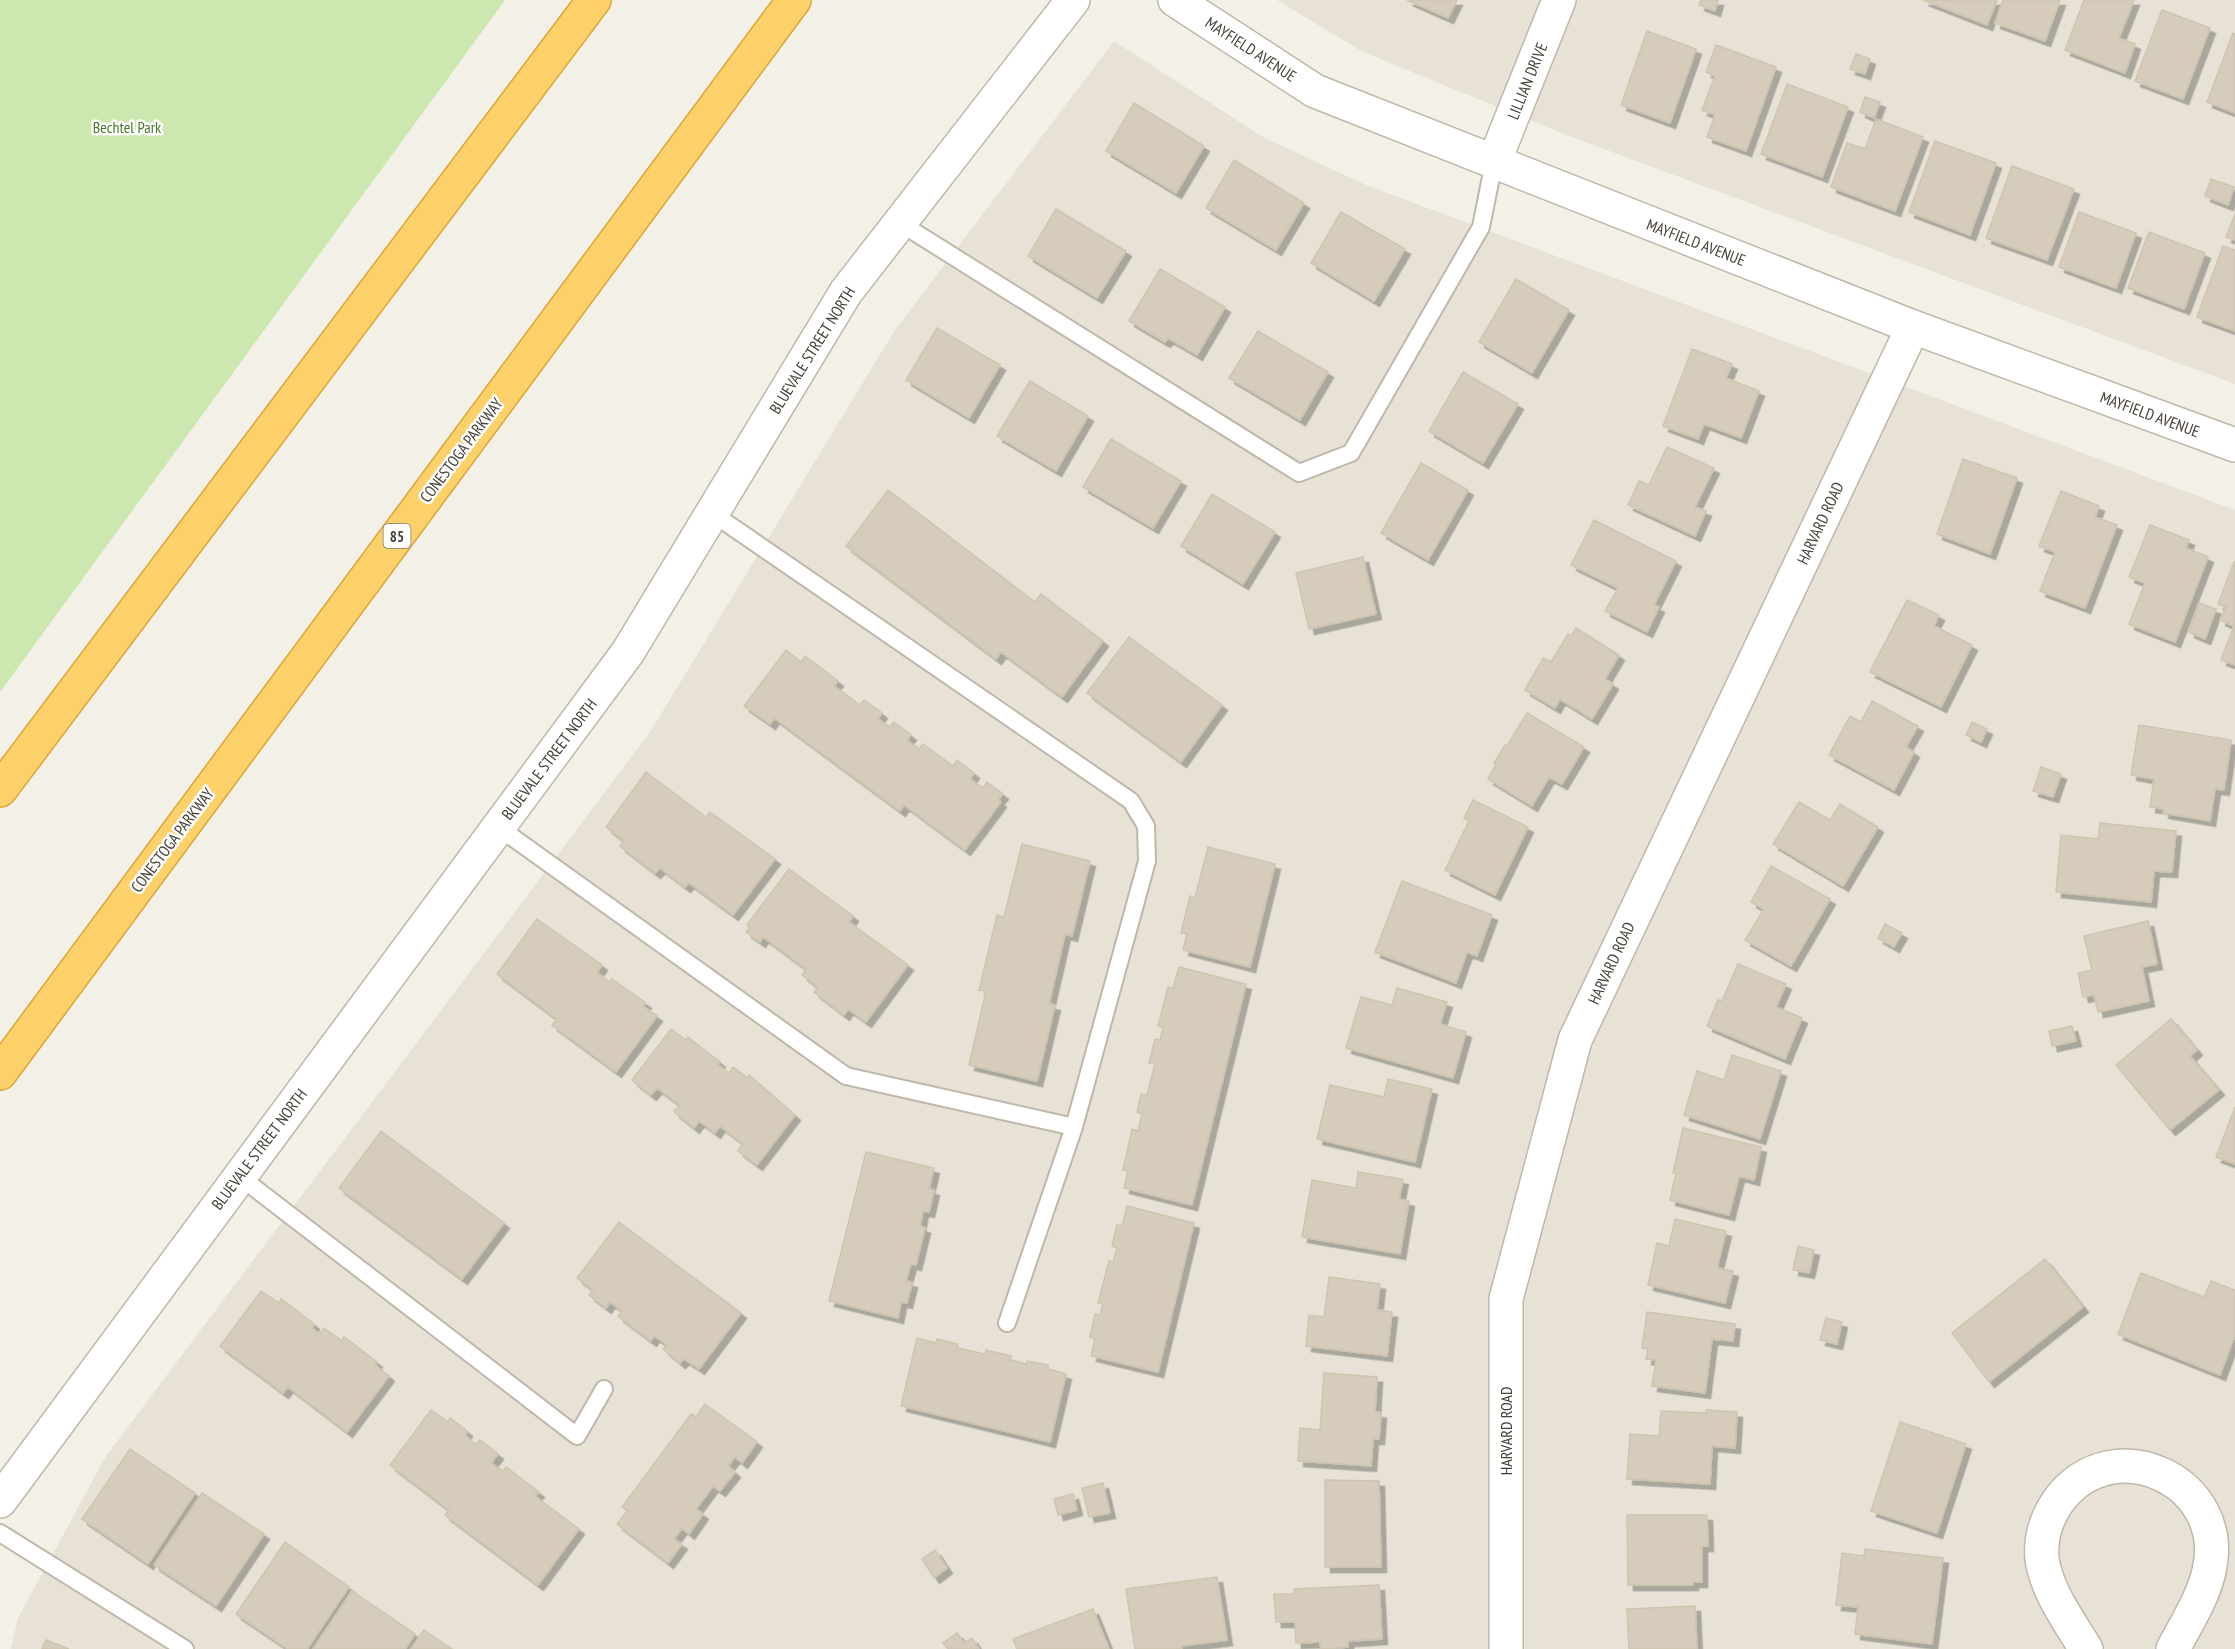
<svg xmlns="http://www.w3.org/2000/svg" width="2235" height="1649" viewBox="0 0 2235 1649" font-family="'PT Sans Narrow',sans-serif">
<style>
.residential{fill:#e7e2d5}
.green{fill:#cce7b0}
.building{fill:#d5ccbc;stroke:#cfc4b0;stroke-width:1.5;filter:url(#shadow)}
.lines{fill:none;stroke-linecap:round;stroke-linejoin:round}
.lane-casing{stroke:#bfb8a9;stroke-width:20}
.street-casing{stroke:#bfb8a9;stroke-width:36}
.highway-casing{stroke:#dba639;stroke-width:36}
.lane{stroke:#fff;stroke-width:16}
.street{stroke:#fff;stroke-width:33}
.highway{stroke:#fcd169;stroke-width:33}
.labels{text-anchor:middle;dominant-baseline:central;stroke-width:5;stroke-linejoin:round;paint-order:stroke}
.shield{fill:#fff;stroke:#7e7972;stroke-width:1.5}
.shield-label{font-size:15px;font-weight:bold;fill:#464036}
.street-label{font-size:16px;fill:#464036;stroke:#fff}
.park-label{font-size:16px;fill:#44772a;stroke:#fff}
</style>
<defs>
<filter id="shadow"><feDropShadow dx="5.5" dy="5.5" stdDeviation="0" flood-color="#0004"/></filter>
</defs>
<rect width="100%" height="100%" fill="#f3f0e7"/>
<!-- residential -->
<path class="residential" d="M1277,0h958v384l-666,-248 -206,-84z
M1114,41l149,96 103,48 869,325v1139h-2224l7,-31 88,-162 544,-724 245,-402z"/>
<!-- green -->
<path class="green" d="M0,0h505l-505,692z"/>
<!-- building -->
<path class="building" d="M1407,0h50l-9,18z
M1701,0h17l-3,11 -16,-6z
M1923,0h74l-10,25z
M2003,0h57l-15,41 -50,-18z
M2084,0h50l-15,38 16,6 -10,29 -60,-23z
M2162,10l48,18 -27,71 -48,-18z
M1647,31l49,18 -26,74 -49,-18z
M2233,33l2,1v79l-28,-11z
M1716,45l60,22 -30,84 -39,-14 8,-22 -13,-5 13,-34 -9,-4z
M1856,54l14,5 -5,15 -15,-5z
M1787,84l61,23 -26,70 -61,-23z
M1865,97l15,5 -6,16 -14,-6z
M1134,103l70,43 -28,47 -70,-42z
M1876,119l47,18 -28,74 -64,-24 16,-44 18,6z
M1935,141l61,22 -26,72 -61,-23z
M1234,160l70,43 -28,47 -70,-42z
M2012,166l62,23 -27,71 -61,-22z
M2211,179l23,8 -6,18 -23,-9z
M1056,209l70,42 -29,47 -69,-42z
M1341,212l64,37 -31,52 -63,-38z
M2079,212l57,21 -20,55 -57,-21z
M2235,214v26l-9,-3z
M2149,232l56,21 -21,56 -56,-21z
M2223,246l12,4v81l-38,-14z
M1160,269l65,38 -28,48 -29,-17 -3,4 -36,-21z
M1516,279l53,31 -37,63 -53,-31z
M937,328l63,37 -31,53 -63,-38z
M1258,331l70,41 -28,48 -71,-42z
M1692,349l40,15 -6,14 33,13 -18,47 -37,-14 -6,15 -35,-13z
M1463,372l55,32 -35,59 -54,-32z
M1030,381l58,35 -32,55 -59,-35z
M1111,439l70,42 -28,47 -70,-41z
M1667,447l47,21 -19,39 11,4 -11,25 -67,-31 11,-24 10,4z
M1963,459l54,19 -27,76 -53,-20z
M1421,463l47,27 -40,70 -47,-27z
M888,490l147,112 6,-8 62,47 -41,56 -61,-45 -5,7 -150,-113z
M2061,491l38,15 -4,11 22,8 -32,83 -45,-17 15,-39 -16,-6z
M1212,494l63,38 -32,52 -62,-38z
M1594,520l82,41 -22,44 5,2 -12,25 -42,-21 13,-23 -47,-23z
M2150,525l39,15 -3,8 22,9 -33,85 -46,-18 16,-41 -16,-6z
M1363,557l13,57 -67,15 -13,-56z
M2234,562h1v103l-14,-5 13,-34 -14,-6 6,-13 -8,-3z
M1907,600l32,15 -5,11 38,19 -31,62 -71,-35z
M2199,603l17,6 -11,30 -16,-7z
M1576,628l43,27 -14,24 8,5 -21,35 -32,-20 -5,9 -30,-18 18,-32 8,4 17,-28 3,2z
M1129,637l93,68 -41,57 -94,-69z
M786,650l15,12 4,-6 33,25 -4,5 26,19 4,-5 18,13 -4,6 12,8 4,-5 17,13 -4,5 12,9 4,-5 30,22 4,-6 17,13 -4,6 13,9 4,-6 16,12 -5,6 3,2 -36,48 -61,-45 -4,6 -126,-93 -4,6 -26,-18z
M1872,701l46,25 -12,21 8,5 -20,38 -65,-35 21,-39 11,6z
M1527,713l57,34 -22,37 -13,-7 -17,29 -44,-27 8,-15 -2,-1 11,-18 2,1z
M1972,722l15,7 -6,13 -15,-7z
M2139,725l92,15 -7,50 -9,-1 -5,32 -47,-8 1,-4 -14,-2 4,-28 -23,-4z
M2041,767l20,7 -8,23 -20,-6z
M646,772l60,45 4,-5 65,47 -42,56 -44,-32 -4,4 -25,-19 -5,5 -35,-27 4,-5 -18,-14z
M1473,800l55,27 -33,68 -50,-25 24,-49 -5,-3z
M1799,802l31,18 10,-16 38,23 -35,59 -70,-42z
M2100,823l76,8 -4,41 -18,-1 -3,31 -95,-10 5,-57 37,4z
M1022,844l68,17 -18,75 -7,-2 -16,70 6,1 -18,76 -68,-16 17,-74 -7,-1 18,-75 7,2z
M1208,847l67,17 -25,103 -67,-17 4,-16 -6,-1 9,-37 5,2z
M1771,866l59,33 -39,67 -46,-26 19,-31 -13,-7z
M789,869l64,47 -4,6 59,43 -42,57 -18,-13 -4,6 -30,-23 4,-5 -16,-12 4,-6 -43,-32 -3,5 -14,-10 4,-4 -3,-3z
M1402,881l90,34 -15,41 -10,-4 -11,31 -81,-31z
M537,919l65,46 -5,7 13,10 2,-3 34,24 -3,3 14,10 -41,56 -64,-47 5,-6 -60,-45z
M2148,921l9,43 -15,3 7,34 -51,11 -4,-17 -11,2 -5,-24 14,-3 -8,-34z
M1885,924l17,9 -8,14 -16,-9z
M1738,964l48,20 -10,23 26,11 -17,41 -78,-33 11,-26 4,1z
M1179,967l67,17 -54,221 -68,-17 4,-17 -5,-1 9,-41 6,2 4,-17 -5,-2 4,-18 6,1 8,-31 -6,-1 6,-24 5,1 3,-13 -5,-1 10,-39 5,1z
M1397,988l50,14 -7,22 26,8 -13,46 -107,-30 15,-51 31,8z
M2171,1019l26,31 -7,6 29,34 -49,40 -54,-65z
M2072,1026l4,15 -24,5 -3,-15z
M671,1029l15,11 2,-3 32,25 -3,2 12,9 4,-6 15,11 1,-3 46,40 -38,50 -19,-14 5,-7 -23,-18 -5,7 -16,-12 -5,7 -20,-16 6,-7 -23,-17 -6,7 -19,-15z
M1732,1055l49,16 -21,68 -76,-24 13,-44 27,9z
M1388,1079l44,10 -17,73 -98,-23 13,-54 54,12z
M2235,1107v57l-19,-7z
M1683,1128l78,19 -7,33 -15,-4 -10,39 -59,-15 6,-27h-3z
M381,1131l123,92 -42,56 -123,-91z
M866,1152l68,16 -5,21 5,1 -5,22 -6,-1 -3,15 5,2 -9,37 -5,-1 -5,17 6,1 -5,21 -6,-1 -3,16 -69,-17z
M1358,1172l45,7 -4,20 10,2 -9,53 -98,-17 10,-57 44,8z
M1127,1206l67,17 -36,149 -67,-16 4,-17 -5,-2 5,-23 5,1 3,-11 -5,-1 11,-42 4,1 4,-14 -5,-2 5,-21 5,1z
M1675,1219l51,12 -9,37 16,3 -8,32 -77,-18 9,-42 12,3z
M619,1222l122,91 -42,56 -15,-10 -4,4 -17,-14 4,-4 -13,-9 -3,5 -33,-25 4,-5 -12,-9 -4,6 -17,-13 4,-5 -16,-12z
M1798,1246l16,4 -5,23 -16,-3z
M2045,1259l38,48 -94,75 -37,-49z
M2141,1273l63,24 7,-16 24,9v45l-15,40 -102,-41z
M1329,1277l51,7 -3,26 15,2 -5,44 -81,-10 3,-31 15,2z
M261,1291l18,12 2,-4 33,25 -2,4 8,6 4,-6 18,13 2,-4 33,25 -2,3 14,11 -42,56 -59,-45 -5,6 -63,-47z
M1647,1312l88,12 -2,17 -21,-2 -7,54 -53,-7 4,-26 -10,-1 2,-10 -6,-1z
M1826,1318l16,4 -5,22 -17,-4z
M917,1338l19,5 1,-4 21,5 -1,4 28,6 1,-4 25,6 -1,4 16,4 1,-3 21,4v4l18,5 -16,68 -149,-36z
M1324,1373l53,4 -2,35 6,1 -2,26h-6l-2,27 -73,-5 2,-33 20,2z
M705,1404l52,38 -15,21 -7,-6 -7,9 7,6 -15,19 -7,-5 -17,23 7,5 -14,20 -7,-6 -8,11 8,5 -14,19 -51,-39 10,-13 -5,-4 69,-93 5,3z
M431,1410l17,12 2,-4 17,13 -2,4 11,10 4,-5 18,14 -7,9 12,8 3,-4 33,25 -4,4 44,33 -41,56 -93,-70 4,-5 -59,-45z
M1706,1410l31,2 -2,36 -23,-2 -2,38 -83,-5 3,-45 29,2 2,-25 46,2z
M1900,1422l66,22 -29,89 -66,-22z
M130,1449l65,44 -47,71 -66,-45z
M1325,1480l54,1 2,86h-56z
M1103,1483l7,30 -21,4 -7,-29z
M202,1493l62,41 -48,72 -62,-41z
M1073,1494l4,16 -19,5 -4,-16z
M1627,1515h80l1,31h-6v36h-9v3h-65z
M285,1542l64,45 -42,62h-19l-52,-35z
M1865,1549l78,9 -11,86 -77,-10 3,-27 -22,-2 6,-52 22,3z
M935,1550l12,18 -13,10 -12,-19z
M1217,1577l10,63 -46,6 1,3h-47l-9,-60z
M1379,1585l3,54 -34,2v6l-27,2 -1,-7 -24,1 -1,-21h-19l-2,-28h20v-5z
M352,1591l63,43 -10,15h-92z
M1695,1606l2,43h-68l-2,-40z
M1093,1609l16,40h-92l-4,-10z
M424,1630l28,19h-41z
M957,1633l7,10 8,-5 7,11h-31l-5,-6z
M46,1640l23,9h-27z"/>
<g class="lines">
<defs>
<path id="lane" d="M900,223l399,250 52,-20 130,-226 13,-65
M712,513l419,288 15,25 1,35 -73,266 -67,196
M498,827l348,249 228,51
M239,1176l338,260 27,-47
M0,1533l185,116"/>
<path id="street" d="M1175,0l140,91 598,236 322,118
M1494,162l65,-162
M0,1501l628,-849 218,-360 227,-292
M1506,1649v-350l69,-259 338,-713
M2086,1649c-17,-28 -39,-57 -44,-90 -2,-21 5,-42 17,-59 55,-73 171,-18 150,71 -6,27 -23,53 -36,78"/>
<path id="highway" d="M0,790l594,-790
M0,1073l794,-1073"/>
</defs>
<!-- lane casing -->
<use href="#lane" class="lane-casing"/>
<!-- street casing -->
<use href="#street" class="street-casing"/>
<!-- highway casing -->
<use href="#highway" class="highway-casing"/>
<!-- lane -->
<use href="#lane" class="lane"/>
<!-- street -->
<use href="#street" class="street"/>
<!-- highway -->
<use href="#highway" class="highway"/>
</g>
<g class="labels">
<!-- shield labels -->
<rect class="shield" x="383.5" y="524" width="27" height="24" rx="4.5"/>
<g class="shield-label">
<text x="397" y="536">85</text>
</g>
<!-- street labels -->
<g class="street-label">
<text transform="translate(1251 49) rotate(33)">MAYFIELD AVENUE</text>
<text transform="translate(1527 81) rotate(-68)">LILLIAN DRIVE</text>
<text transform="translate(1696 242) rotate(21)">MAYFIELD AVENUE</text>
<text transform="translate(812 350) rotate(-58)">BLUEVALE STREET NORTH</text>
<text transform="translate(2150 414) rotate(20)">MAYFIELD AVENUE</text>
<text transform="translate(461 450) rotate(-53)">CONESTOGA PARKWAY</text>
<text transform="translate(1820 523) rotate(-65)">HARVARD ROAD</text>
<text transform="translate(549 759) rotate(-53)">BLUEVALE STREET NORTH</text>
<text transform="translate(172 840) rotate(-53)">CONESTOGA PARKWAY</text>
<text transform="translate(1611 963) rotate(-65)">HARVARD ROAD</text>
<text transform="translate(259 1149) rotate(-53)">BLUEVALE STREET NORTH</text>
<text transform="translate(1506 1431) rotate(-90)">HARVARD ROAD</text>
</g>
<!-- park labels -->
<g class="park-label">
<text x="127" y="127">Bechtel Park</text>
</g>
</g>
</svg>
